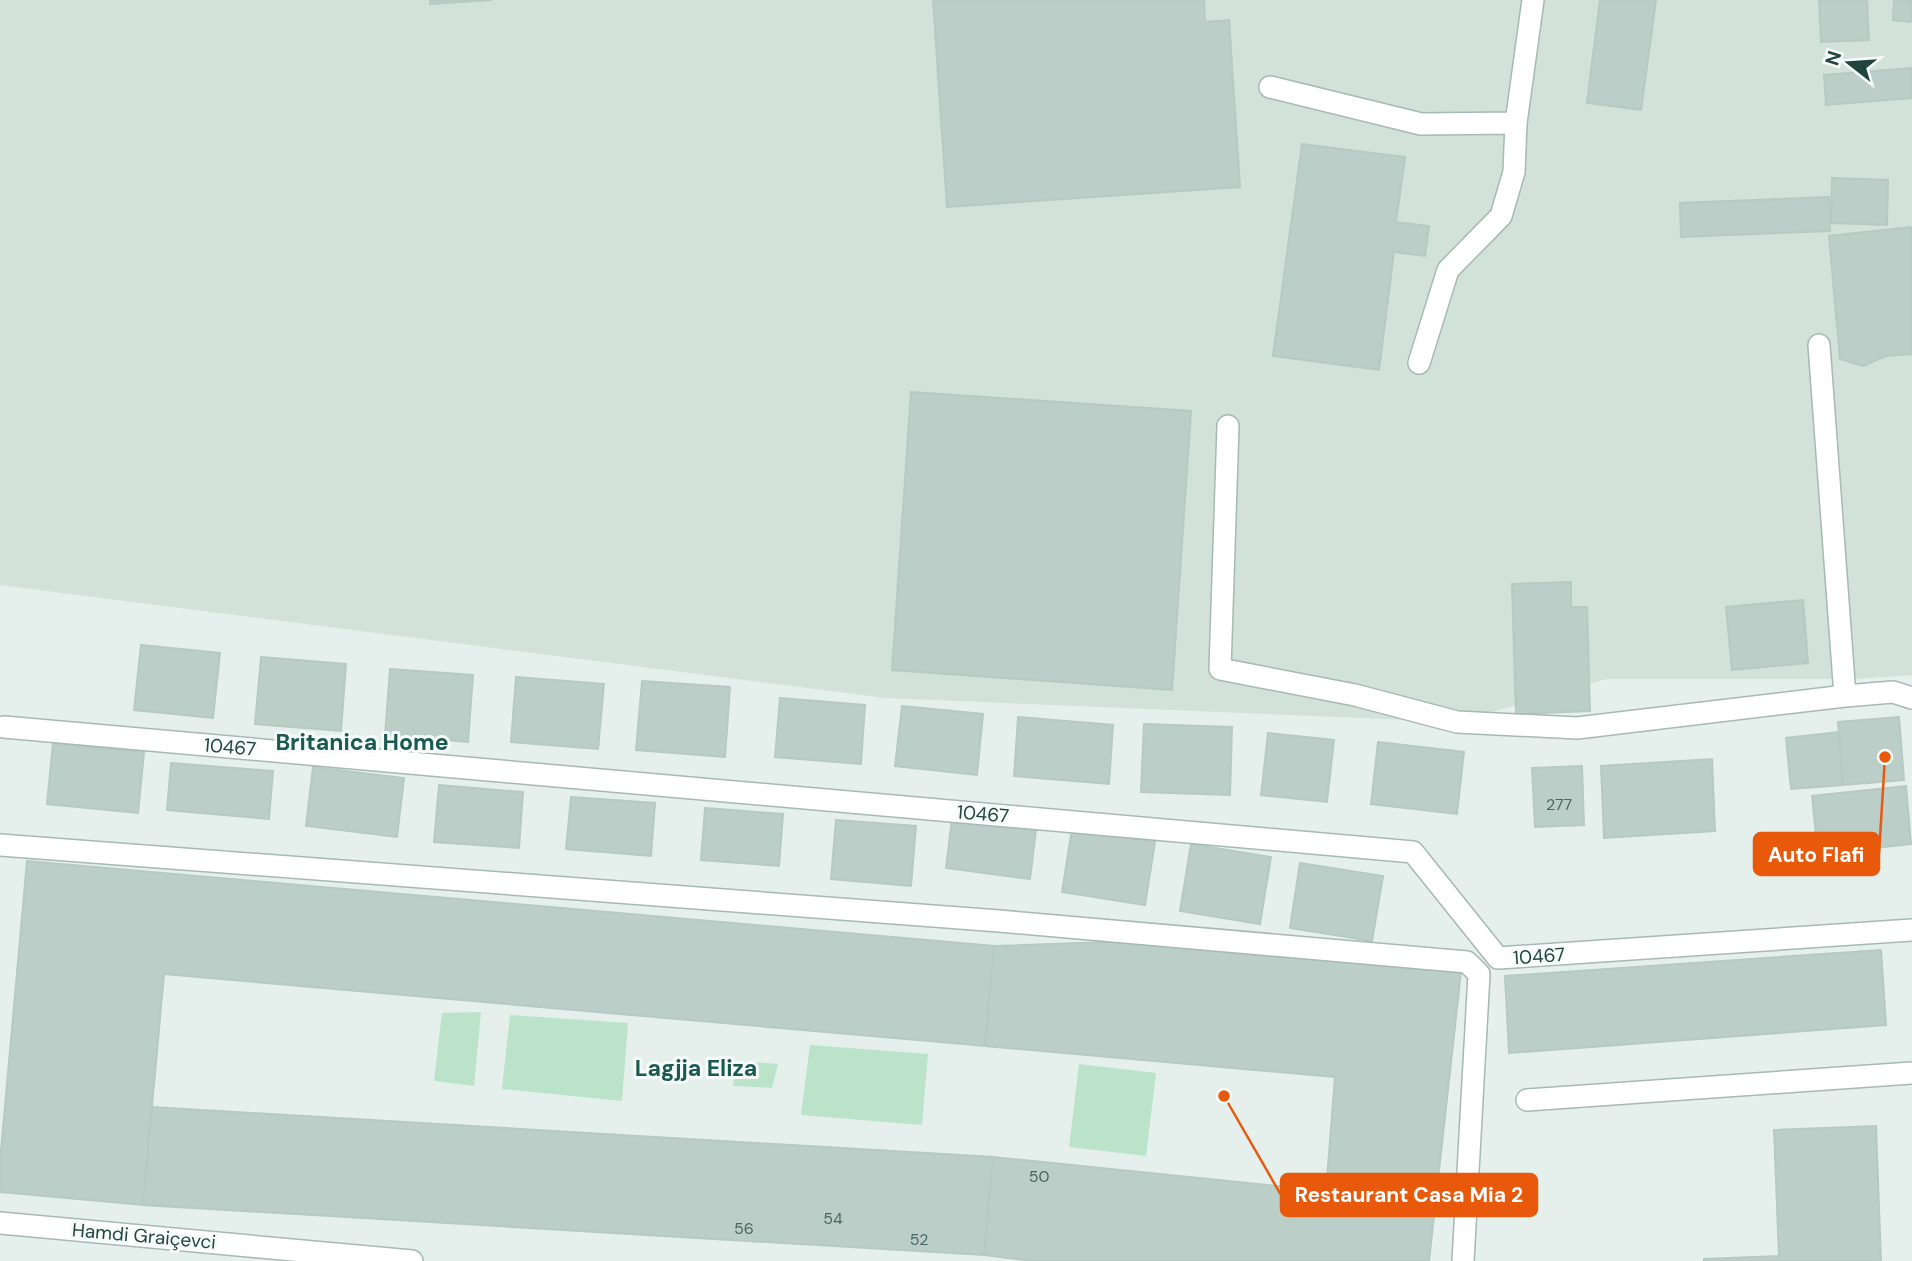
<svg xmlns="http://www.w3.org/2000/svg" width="1912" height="1261" viewBox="0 0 1912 1261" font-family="'DM Sans',sans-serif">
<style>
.built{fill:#d3e1db}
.green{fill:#bbe3c9}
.building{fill:#bccec8;stroke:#b6cac3;stroke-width:2}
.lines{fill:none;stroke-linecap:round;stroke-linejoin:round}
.minor-casing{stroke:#a6b9b4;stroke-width:24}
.minor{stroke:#fff;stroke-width:21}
.labels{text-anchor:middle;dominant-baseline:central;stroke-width:6;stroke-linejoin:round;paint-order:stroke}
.number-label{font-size:16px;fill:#486760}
.street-label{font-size:19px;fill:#21453d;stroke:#f6fbf9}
.quarter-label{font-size:23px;font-weight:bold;fill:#1a5a4f;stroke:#f6fbf9}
.leader{fill:none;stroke:#e8590c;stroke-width:2.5}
.callout-dot{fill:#e8590c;stroke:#f6fbf9;stroke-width:2.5}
.callout{fill:#e8590c;stroke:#e8590c;stroke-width:2.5}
.callout-label{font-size:21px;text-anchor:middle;font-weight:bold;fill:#fff}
</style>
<rect width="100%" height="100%" fill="#e5f0ec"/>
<!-- built -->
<path class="built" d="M0,0h1912v675l-56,4h-249l-150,43 -571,-24 -886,-113z"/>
<!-- green -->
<path class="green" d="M481,1012l-7,74 -40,-5 8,-68z
M510,1015l118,8 -6,78 -120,-12z
M810,1045l118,9 -6,71 -121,-10z
M737,1061l41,3 -6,24 -39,-2z
M1079,1064l77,9 -10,83 -77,-9z"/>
<!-- building -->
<path class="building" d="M430,0h62l-62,4z
M933,0h271l1,22 24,-2 11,167 -293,20z
M1600,0h56l-15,110 -54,-7z
M1819,0h48l2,40 -48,2z
M1894,0h18v22l-19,-2z
M1912,68v30l-86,7 -2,-30z
M1302,144l103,13 -9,65 33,4 -4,30 -31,-4 -15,118 -106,-14z
M1832,178l56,2 -1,45 -56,-2z
M1829,197l1,34 -149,6 -1,-34z
M1912,227v127l-26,2 -23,10 -23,-7 -11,-123z
M911,392l280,19 -19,279 -280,-20z
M1571,582v25h16l3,104 -74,3 -4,-130z
M1803,600l5,63 -76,7 -6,-63z
M141,645l79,8 -7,65 -79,-8z
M261,657l85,7 -5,67 -86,-7z
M390,669l83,6 -5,67 -83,-7z
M516,677l88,7 -6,65 -87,-7z
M642,681l88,6 -5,70 -89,-7z
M780,698l85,7 -4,59 -86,-7z
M902,706l81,8 -6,61 -82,-9z
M1018,717l95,8 -4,59 -95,-8z
M1899,717l5,63 -61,5 -5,-63z
M1144,724l88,3 -2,68 -89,-3z
M1838,732l5,53 -52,4 -5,-51z
M1268,733l66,7 -7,62 -66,-7z
M1378,742l86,10 -7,62 -86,-10z
M53,743l91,9 -6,61 -91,-9z
M1712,759l3,72 -111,7 -3,-72z
M171,763l102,8 -4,48 -102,-9z
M1582,766l2,59 -49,2 -3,-59z
M313,767l91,11 -7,59 -91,-11z
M439,785l84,7 -4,56 -85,-6z
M1906,786l5,58 -93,10 -6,-58z
M571,797l84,6 -4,53 -85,-7z
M705,808l78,6 -4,52 -78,-6z
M952,818l84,12 -6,49 -84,-11z
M836,820l80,6 -5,60 -80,-7z
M1072,829l83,13 -10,63 -83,-13z
M1191,844l80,13 -11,67 -80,-13z
M27,861l967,85 -9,100 -821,-72 -21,231 -143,-13v-30z
M1300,863l83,13 -11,65 -82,-13z
M1164,940l297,32 -32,289h-396l-49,-6 9,-98 333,34 9,-114 -350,-31 9,-100z
M1881,950l5,75 -377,28 -4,-77z
M151,1107l842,50 -9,98 -841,-50z
M1876,1126l5,135h-177v-2l75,-3 -5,-126z"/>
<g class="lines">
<defs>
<path id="minor" d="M1270,87l151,37 95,-1 17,-123
M1819,345l26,351
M1419,363l29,-93 53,-54 13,-44 2,-49
M1228,426l-8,243 135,26 102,27 120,6 268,-32 48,-4 19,6
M4,727l1409,125 85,106 414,-28
M0,845l999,76 468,41 12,12 -16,287
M1527,1100l385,-27
M0,1223l412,38"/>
</defs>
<!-- minor casing -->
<use href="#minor" class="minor-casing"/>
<!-- minor -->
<use href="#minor" class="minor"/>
</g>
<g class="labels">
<!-- number labels -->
<g class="number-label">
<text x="1559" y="804">277</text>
<text x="1039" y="1176">50</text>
<text x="833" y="1218">54</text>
<text x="744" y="1228">56</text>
<text x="919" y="1239">52</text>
</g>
<!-- street labels -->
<g class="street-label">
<text transform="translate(230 747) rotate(5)">10467</text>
<text transform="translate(983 814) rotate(5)">10467</text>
<text transform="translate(1539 956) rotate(-4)">10467</text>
<text transform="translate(144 1236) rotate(5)">Hamdi Graiçevci</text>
</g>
<!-- quarter labels -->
<g class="quarter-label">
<text x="362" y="742">Britanica Home</text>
<text x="696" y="1068">Lagjja Eliza</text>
</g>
</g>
<!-- callouts -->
<path class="leader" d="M1885 757L1879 854M1224 1096L1281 1195"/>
<g class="callout-dot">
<circle cx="1885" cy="757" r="7"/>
<circle cx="1224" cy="1096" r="7"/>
</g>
<g class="callout">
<rect x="1754" y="833" width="125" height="42" rx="7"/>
<rect x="1281" y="1174" width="256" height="42" rx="7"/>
</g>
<g class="callout-label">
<text x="1816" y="862">Auto Flafi</text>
<text x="1409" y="1202">Restaurant Casa Mia 2</text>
</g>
<!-- north arrow -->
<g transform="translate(1849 63) rotate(287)" stroke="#f6fbf9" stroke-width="5" paint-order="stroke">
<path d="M0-5L12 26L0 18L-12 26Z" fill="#21453d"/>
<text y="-10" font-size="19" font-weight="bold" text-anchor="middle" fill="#21453d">N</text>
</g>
</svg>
